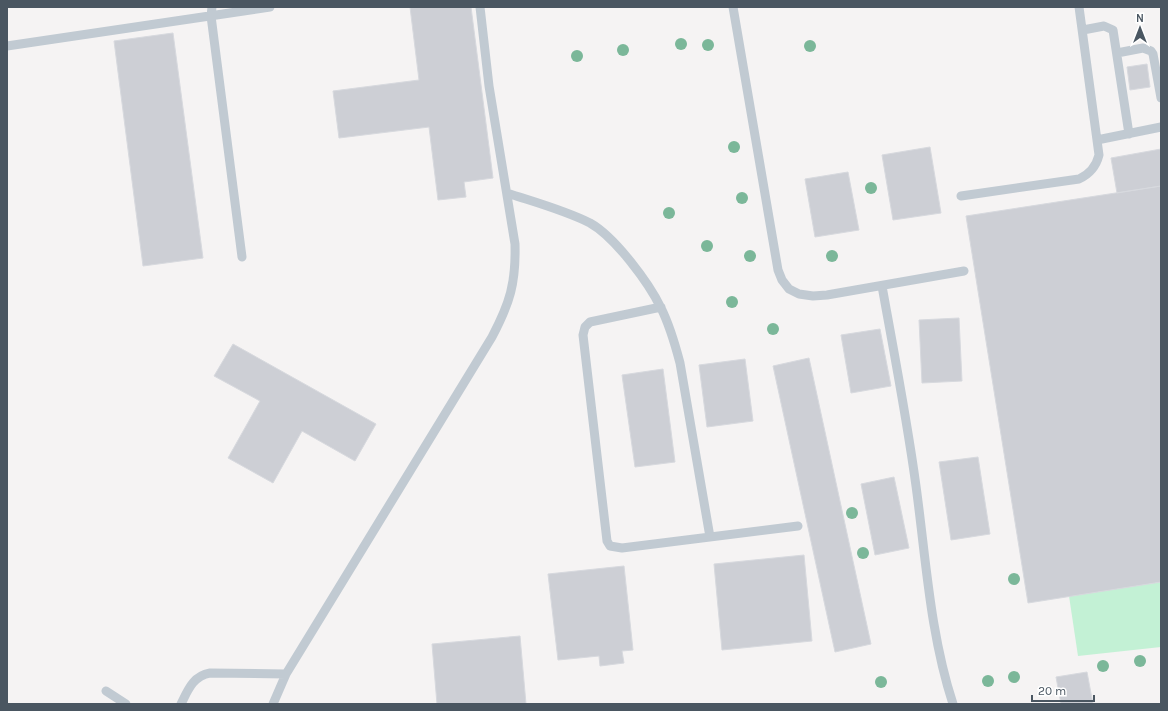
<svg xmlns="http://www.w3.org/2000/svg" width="1168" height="711" viewBox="0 0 1168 711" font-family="Karla,sans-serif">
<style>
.green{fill:#c3f1d5}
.building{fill:#cdcfd5;stroke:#d7d9de}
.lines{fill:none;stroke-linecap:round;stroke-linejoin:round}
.lane{stroke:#c1cad2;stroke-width:9}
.tree{fill:#7bb799}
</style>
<rect width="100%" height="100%" fill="#f5f3f3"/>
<!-- green -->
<path class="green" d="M1161,582v65l-83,9 -9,-60z"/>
<!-- building -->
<path class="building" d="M410,7h61l22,171 -29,4 2,15 -28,3 -9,-73 -90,11 -6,-47 86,-11z
M173,33l30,225 -60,8 -29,-225z
M1147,64l3,23 -20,3 -3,-23z
M930,147l11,66 -48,7 -11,-65z
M1161,149v37l-44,7 -6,-35z
M848,172l11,58 -44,7 -10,-58z
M1161,186v396l-133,21 -62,-387z
M959,318l3,63 -40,2 -3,-63z
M880,329l11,57 -40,7 -10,-58z
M233,344l143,80 -21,37 -53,-30 -29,52 -45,-25 32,-57 -46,-25z
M809,358l62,286 -36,8 -62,-286z
M745,359l8,62 -46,6 -8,-62z
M663,369l12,93 -40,5 -13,-92z
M978,457l12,77 -39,6 -12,-78z
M894,477l15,71 -34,7 -14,-71z
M804,555l8,86 -90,9 -8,-86z
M624,566l9,84 -11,1 2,12 -24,3 -1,-10 -41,4 -10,-86z
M520,636l6,68h-89l-5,-60z
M1087,672l6,32h-32l-5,-27z"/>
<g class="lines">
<!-- lane -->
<path class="lane" d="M212,7l-1,9 31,241
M733,7l45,263 4,10 7,9 10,5 14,2 14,-1 137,-24
M1083,30l21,-4 9,4 16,104
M7,46l263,-39
M1117,53l26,-5 8,3 2,3 8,44
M1097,140l64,-13
M507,193c27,9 57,17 83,30 25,14 59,60 71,85 9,18 14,36 19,55l30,174
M961,196l118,-17c11,-5 17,-12 20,-24l-20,-148
M882,286c12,67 25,133 34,200 10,73 14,148 37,218
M661,307l-71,15 -5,5 -2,8 24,206 3,5 12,2 176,-22
M106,691l20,13
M181,704c7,-14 12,-28 29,-31l76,1
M273,704l13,-30 206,-337c18,-34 24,-54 23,-93l-26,-158 -9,-79"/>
</g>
<!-- trees -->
<g class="tree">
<circle cx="681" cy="44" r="6"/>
<circle cx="708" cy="45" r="6"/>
<circle cx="810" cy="46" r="6"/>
<circle cx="623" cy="50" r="6"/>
<circle cx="577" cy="56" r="6"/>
<circle cx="734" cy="147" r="6"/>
<circle cx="871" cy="188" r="6"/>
<circle cx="742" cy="198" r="6"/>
<circle cx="669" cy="213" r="6"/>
<circle cx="707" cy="246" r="6"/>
<circle cx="750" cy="256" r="6"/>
<circle cx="832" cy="256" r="6"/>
<circle cx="732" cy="302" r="6"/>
<circle cx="773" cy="329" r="6"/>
<circle cx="852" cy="513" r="6"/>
<circle cx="863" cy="553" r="6"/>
<circle cx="1014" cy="579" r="6"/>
<circle cx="1140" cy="661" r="6"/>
<circle cx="1103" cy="666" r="6"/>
<circle cx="1014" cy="677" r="6"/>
<circle cx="988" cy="681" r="6"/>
<circle cx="881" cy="682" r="6"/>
</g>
<!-- border -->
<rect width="1168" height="711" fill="none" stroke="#4a5661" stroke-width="16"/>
<!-- north arrow -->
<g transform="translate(1140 28)" stroke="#ffffff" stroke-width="3" paint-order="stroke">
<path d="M0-3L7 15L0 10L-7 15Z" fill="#4a5661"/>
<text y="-6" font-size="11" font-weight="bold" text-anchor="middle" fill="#4a5661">N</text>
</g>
<!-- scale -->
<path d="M1032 695v6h62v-6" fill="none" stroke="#4a5661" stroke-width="2"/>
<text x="1038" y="695" font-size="12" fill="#4a5661" stroke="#ffffff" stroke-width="3" paint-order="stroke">20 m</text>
</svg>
